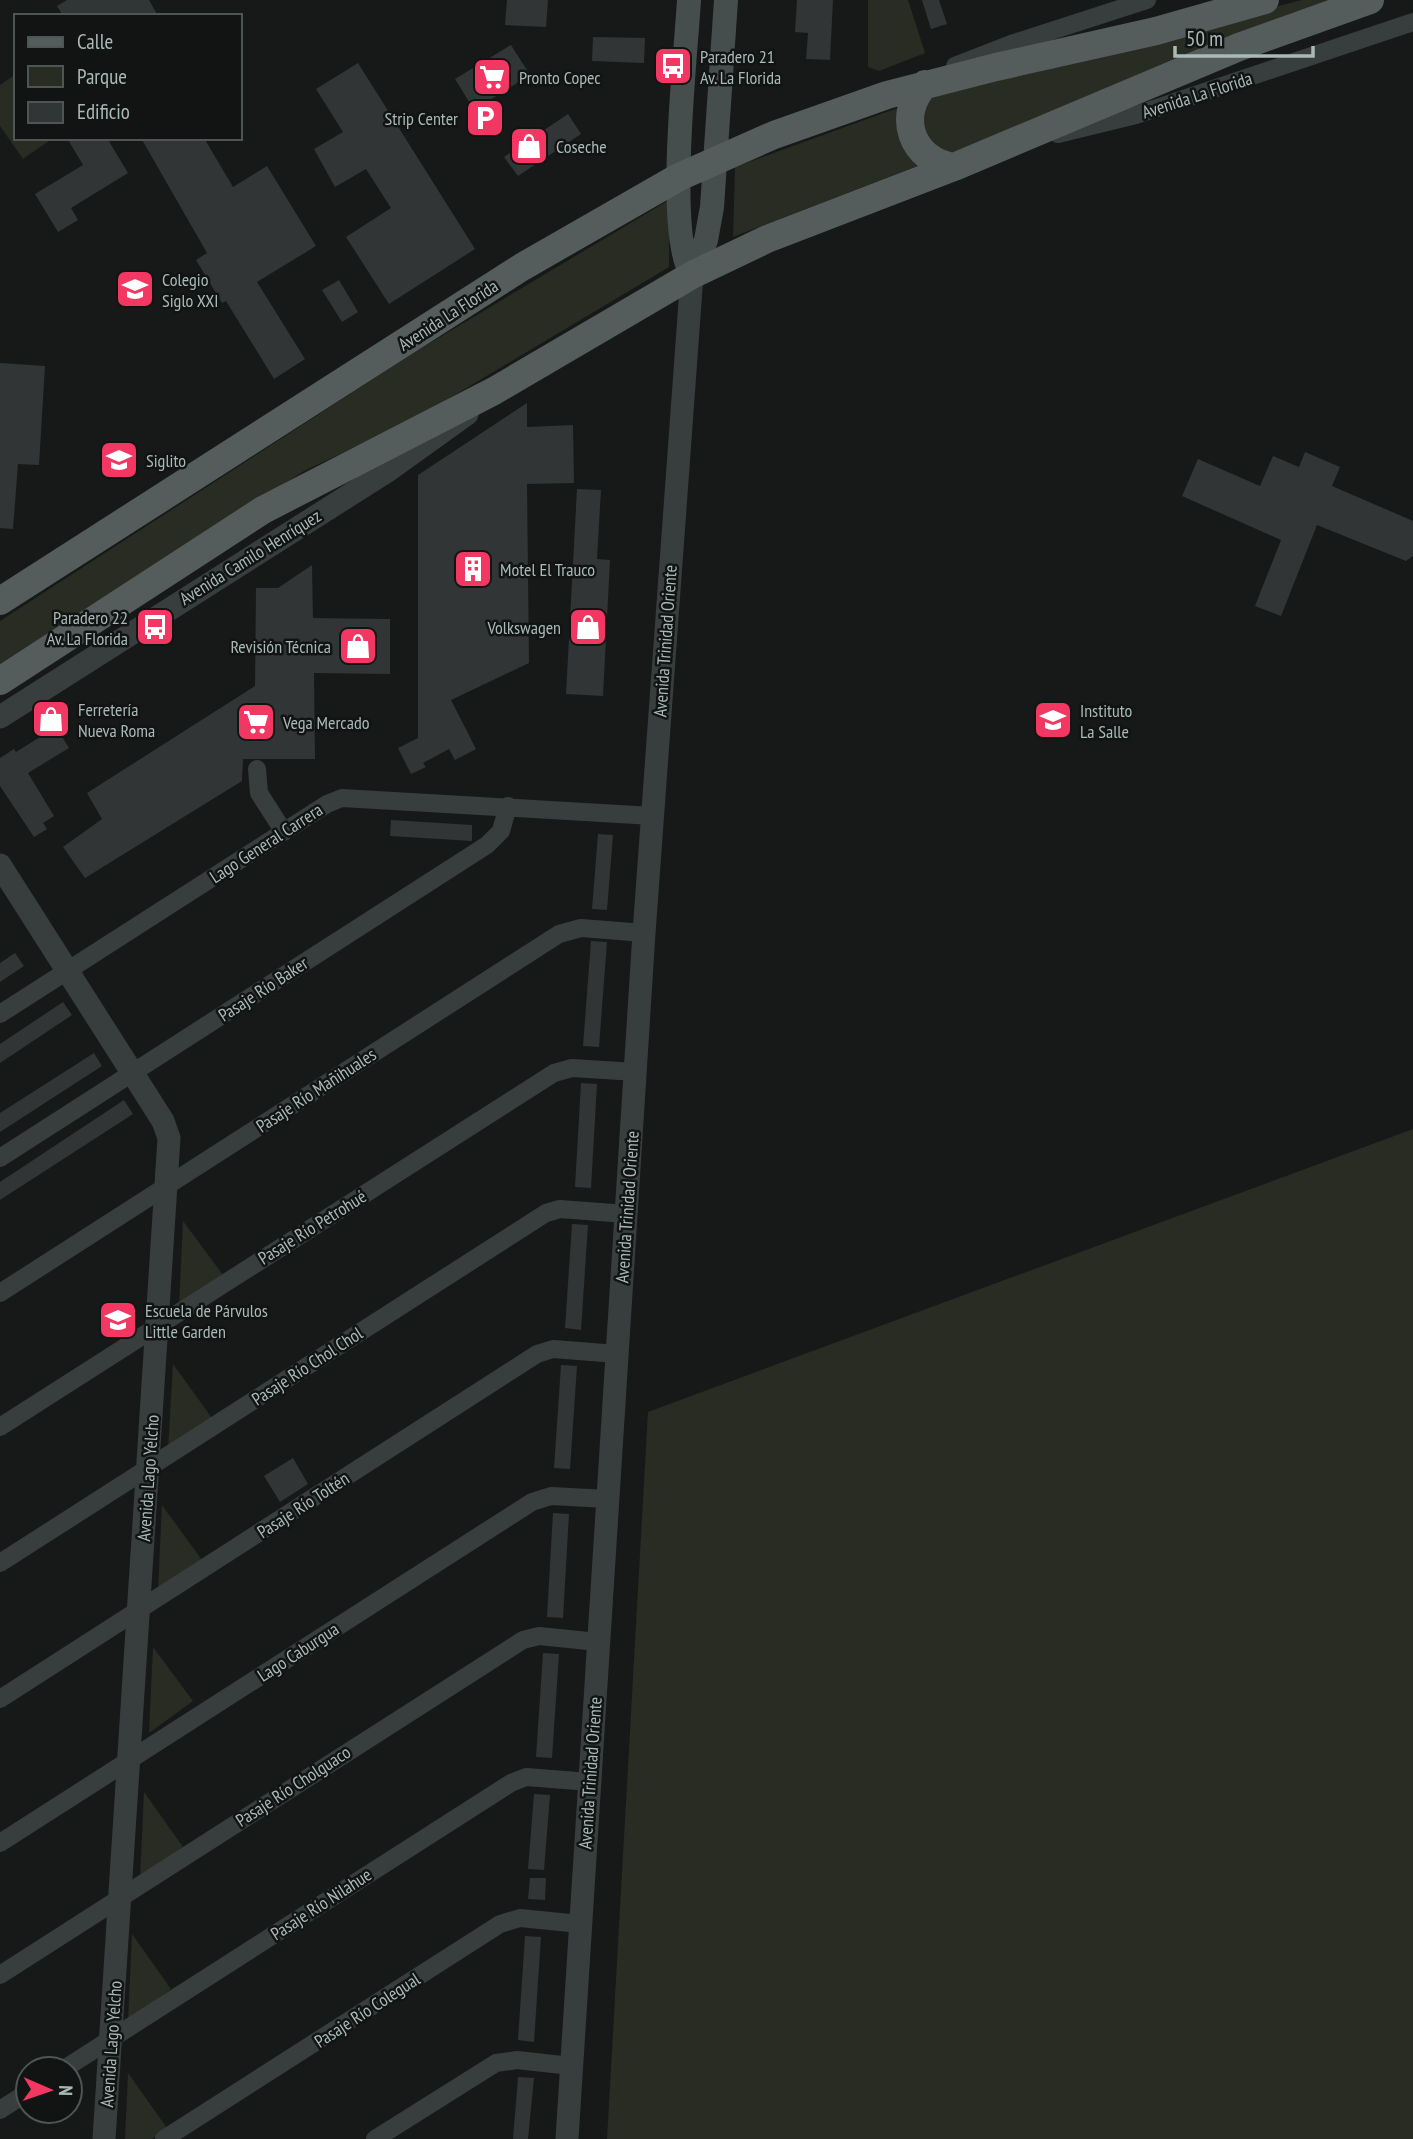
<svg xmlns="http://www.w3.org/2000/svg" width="1413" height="2139" viewBox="0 0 1413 2139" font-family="'PT Sans Narrow',sans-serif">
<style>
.green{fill:#292c23}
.building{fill:#323535}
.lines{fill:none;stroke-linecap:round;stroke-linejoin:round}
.minor{stroke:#383e3e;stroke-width:18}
.tertiary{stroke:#383e3e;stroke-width:23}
.secondary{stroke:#464e4d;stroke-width:24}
.primary{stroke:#545d5c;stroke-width:28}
.labels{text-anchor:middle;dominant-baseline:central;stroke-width:5;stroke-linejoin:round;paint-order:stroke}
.poi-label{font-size:18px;fill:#a9b9b6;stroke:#121414;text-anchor:start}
.street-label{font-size:18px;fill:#a9b9b6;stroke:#121414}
</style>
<rect width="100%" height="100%" fill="#171919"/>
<!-- green -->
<path class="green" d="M868,0h40l17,53 -46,18 -11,-4z
M1302,0h47l-616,237 2,-70 190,-69z
M16,74v64h37l-30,21 -23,-33v-41z
M669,200v67l-256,153 -109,51 -304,198v-48l415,-269z
M1413,1129v1010h-806l41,-727z
M183,1221l40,54 -44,32z
M173,1364l39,54 -44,32z
M162,1505l40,55 -44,31z
M153,1647l40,54 -44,32z
M144,1792l39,55 -43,32z
M132,1934l39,55 -43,32z
M128,2073l39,55 -15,11h-27z"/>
<!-- building -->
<path class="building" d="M67,0h82l9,16h-95l-6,-10z
M507,0h41l-2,27 -41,-2z
M797,0h36l-3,60 -24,-1 2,-26 -13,-1z
M922,0h17l8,24 -16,5z
M593,37l52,1 -1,25 -52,-2z
M511,45l19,30 -56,35 -19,-31z
M358,63l117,186 -86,55 -43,-67 45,-29 -25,-39 -31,18 -21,-38 29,-17 -27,-43z
M568,114l13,20 -63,42 -14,-19z
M67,138h40l21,35 -57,35 7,12 -20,12 -23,-38 48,-29z
M141,138h63l29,49 34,-21 49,80 -59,36 48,77 -31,20 -48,-78 -4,2 -26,-43 11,-7z
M339,280l19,32 -16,10 -20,-32z
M0,363l45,3 -6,99 -21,-1 -5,65 -13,-1z
M527,403v24l46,-2 1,58 -47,1 2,179 -78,37 25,49 -21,11 -6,-11 -26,14 3,4 -15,7 -13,-26 20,-10v-263z
M1305,452l35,15 -8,19 81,35v35l-7,5 -89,-36 -36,91 -26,-10 26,-66 -99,-44 16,-37 62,27 13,-30 26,11z
M577,489l24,1 -4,69 13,1 -7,136 -37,-2z
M312,565l1,53 77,1v55l-76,-1 1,86h-72l-1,22 -157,97 -22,-31 39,-28 -15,-26 168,-107 1,-98h22z
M56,727l13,21 -41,25 26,43 -11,7 4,6 -13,8 -34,-51v-28l14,-9 2,3z
M391,820l81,5v16l-82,-5z
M598,834l15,1 -6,75 -15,-1z
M591,941l16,1 -8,105 -16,-1z
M15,953l9,13 -24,16v-19z
M63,1002l9,13 -72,48v-19z
M94,1053l8,13 -102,66v-19z
M581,1083l16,1 -6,104 -16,-1z
M124,1100l9,14 -133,86v-18z
M572,1224l16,1 -7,105 -16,-2z
M561,1365l16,1 -7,103 -16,-1z
M293,1458l15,26 -28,18 -16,-26z
M553,1513l16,1 -6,104 -16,-1z
M543,1653l16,1 -7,104 -16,-1z
M534,1794l16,1 -6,75 -16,-1z
M530,1878h16l-1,22 -17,-1z
M525,1936l16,1 -7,105 -16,-2z
M518,2077l16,1 -6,61h-15z"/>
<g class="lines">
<!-- minor -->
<path class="minor" d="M955,66l59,-23 133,-43
M1058,134l78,-19 277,-93
M257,769l2,24 25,39
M0,1014l327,-210 15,-6 311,18
M0,1158l487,-313 14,-14 7,-25
M0,1293l559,-359 22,-6 63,5
M0,1427l554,-354 18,-5 64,4
M0,1563l546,-350 14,-4 66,5
M0,1699l537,-345 16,-5 64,5
M0,1843l532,-341 19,-6 57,3
M0,1975l523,-335 16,-4 59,6
M64,2069l447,-286 15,-6 64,5
M0,2110l28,-18
M164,2139l336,-215 20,-6 60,6
M375,2139l121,-76 21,-3 54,6"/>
<!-- tertiary -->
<path class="tertiary" d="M0,717l389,-247 78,-56
M0,865l163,256 6,17 -65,1001
M567,2139l77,-1206 48,-658"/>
<!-- secondary -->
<path class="secondary" d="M689,0c-3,53 -24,237 3,275l14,-35 6,-33 14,-207"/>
<!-- primary -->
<path class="primary" d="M925,84c-29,32 -14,76 29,83
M0,601l522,-334 157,-90 95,-42 113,-40 109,-28 160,-36 109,-31
M0,681l263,-171 231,-119 198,-116 75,-36 187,-72 285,-120 131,-47"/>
</g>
<!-- icons -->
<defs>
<symbol id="bus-square" viewBox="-11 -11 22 22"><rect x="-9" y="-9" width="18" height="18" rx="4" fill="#f13762" stroke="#121414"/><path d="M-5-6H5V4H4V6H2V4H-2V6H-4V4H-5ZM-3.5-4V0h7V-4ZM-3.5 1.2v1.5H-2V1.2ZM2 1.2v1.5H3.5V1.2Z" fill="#fff"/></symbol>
<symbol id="supermarket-square" viewBox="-11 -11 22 22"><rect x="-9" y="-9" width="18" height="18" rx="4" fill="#f13762" stroke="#121414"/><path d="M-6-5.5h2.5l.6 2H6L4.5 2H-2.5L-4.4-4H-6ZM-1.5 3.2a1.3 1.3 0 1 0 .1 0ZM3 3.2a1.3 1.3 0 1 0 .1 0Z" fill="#fff"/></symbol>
<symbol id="parking-square" viewBox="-11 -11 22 22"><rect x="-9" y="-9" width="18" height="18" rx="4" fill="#f13762" stroke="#121414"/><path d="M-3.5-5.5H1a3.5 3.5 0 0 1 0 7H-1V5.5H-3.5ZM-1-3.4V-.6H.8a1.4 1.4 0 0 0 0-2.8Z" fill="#fff"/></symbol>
<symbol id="shop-square" viewBox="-11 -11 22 22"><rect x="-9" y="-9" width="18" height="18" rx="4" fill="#f13762" stroke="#121414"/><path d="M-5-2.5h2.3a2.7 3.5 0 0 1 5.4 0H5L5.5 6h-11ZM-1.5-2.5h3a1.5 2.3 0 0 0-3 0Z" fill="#fff"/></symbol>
<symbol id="school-square" viewBox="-11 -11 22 22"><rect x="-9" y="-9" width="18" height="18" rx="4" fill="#f13762" stroke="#121414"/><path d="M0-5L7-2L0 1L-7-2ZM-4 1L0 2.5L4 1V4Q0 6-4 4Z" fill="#fff"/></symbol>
<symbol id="building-square" viewBox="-11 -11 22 22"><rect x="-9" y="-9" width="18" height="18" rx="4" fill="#f13762" stroke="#121414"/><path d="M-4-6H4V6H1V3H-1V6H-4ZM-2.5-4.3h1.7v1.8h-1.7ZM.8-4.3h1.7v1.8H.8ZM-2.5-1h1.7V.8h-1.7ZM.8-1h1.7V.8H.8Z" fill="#fff"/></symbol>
</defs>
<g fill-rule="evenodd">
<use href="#bus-square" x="651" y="44" width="44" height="44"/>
<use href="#supermarket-square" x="470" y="55" width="44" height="44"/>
<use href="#parking-square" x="463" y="96" width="44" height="44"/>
<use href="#shop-square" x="507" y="124" width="44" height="44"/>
<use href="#school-square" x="113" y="267" width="44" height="44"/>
<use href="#school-square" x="97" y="438" width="44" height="44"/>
<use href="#building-square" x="451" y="547" width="44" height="44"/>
<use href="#bus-square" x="133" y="605" width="44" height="44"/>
<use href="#shop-square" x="566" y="605" width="44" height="44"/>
<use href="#shop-square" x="336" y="624" width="44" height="44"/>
<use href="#shop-square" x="29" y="697" width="44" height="44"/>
<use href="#school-square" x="1031" y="698" width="44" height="44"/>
<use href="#supermarket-square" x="234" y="700" width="44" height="44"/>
<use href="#school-square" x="96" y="1298" width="44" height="44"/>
</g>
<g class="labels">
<!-- poi labels -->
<g class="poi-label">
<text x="700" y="56">Paradero 21<tspan x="700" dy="21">Av. La Florida</tspan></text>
<text x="519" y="77">Pronto Copec</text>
<text x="458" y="118" text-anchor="end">Strip Center</text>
<text x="556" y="146">Coseche</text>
<text x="162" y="279">Colegio<tspan x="162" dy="21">Siglo XXI</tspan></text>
<text x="146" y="460">Siglito</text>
<text x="500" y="569">Motel El Trauco</text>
<text x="128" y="617" text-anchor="end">Paradero 22<tspan x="128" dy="21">Av. La Florida</tspan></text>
<text x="561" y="627" text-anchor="end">Volkswagen</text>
<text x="331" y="646" text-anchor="end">Revisión Técnica</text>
<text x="78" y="709">Ferretería<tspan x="78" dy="21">Nueva Roma</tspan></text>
<text x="1080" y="710">Instituto<tspan x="1080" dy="21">La Salle</tspan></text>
<text x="283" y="722">Vega Mercado</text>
<text x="145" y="1310">Escuela de Párvulos<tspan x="145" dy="21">Little Garden</tspan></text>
</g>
<!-- street labels -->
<g class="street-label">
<text transform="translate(1197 95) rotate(-18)">Avenida La Florida</text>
<text transform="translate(448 315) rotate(-33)">Avenida La Florida</text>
<text transform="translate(250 557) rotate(-32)">Avenida Camilo Henríquez</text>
<text transform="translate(665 641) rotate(-86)">Avenida Trinidad Oriente</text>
<text transform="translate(266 843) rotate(-33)">Lago General Carrera</text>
<text transform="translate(263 989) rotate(-33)">Pasaje Río Baker</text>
<text transform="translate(316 1090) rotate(-33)">Pasaje Río Mañihuales</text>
<text transform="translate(627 1207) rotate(-86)">Avenida Trinidad Oriente</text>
<text transform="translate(312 1227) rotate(-32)">Pasaje Río Petrohué</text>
<text transform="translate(307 1366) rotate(-33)">Pasaje Río Chol Chol</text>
<text transform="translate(148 1478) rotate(-86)">Avenida Lago Yelcho</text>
<text transform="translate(303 1505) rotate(-33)">Pasaje Río Toltén</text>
<text transform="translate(298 1652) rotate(-33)">Lago Caburgua</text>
<text transform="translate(590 1773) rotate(-86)">Avenida Trinidad Oriente</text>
<text transform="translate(293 1786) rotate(-33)">Pasaje Río Cholguaco</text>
<text transform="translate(321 1904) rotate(-33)">Pasaje Río Nilahue</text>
<text transform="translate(367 2010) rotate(-33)">Pasaje Río Colegual</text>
<text transform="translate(111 2044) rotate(-86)">Avenida Lago Yelcho</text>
</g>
</g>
<!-- legend -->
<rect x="14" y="14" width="228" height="126" fill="#121414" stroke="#4e5655" stroke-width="2"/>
<rect x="28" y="37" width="35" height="10" fill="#545d5c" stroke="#4e5655" stroke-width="2"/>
<text x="77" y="49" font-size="21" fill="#a9b9b6">Calle</text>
<rect x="28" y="66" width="35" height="21" fill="#292c23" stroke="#4e5655" stroke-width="2"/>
<text x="77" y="84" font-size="21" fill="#a9b9b6">Parque</text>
<rect x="28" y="102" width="35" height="21" fill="#323535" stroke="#4e5655" stroke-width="2"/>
<text x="77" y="119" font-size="21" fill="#a9b9b6">Edificio</text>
<!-- north arrow -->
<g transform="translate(49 2090) rotate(92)"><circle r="33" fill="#121414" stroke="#4e5655" stroke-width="2"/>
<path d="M0-5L12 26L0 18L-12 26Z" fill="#f13762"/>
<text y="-10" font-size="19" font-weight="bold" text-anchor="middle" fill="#a9b9b6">N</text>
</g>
<!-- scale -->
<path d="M1175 46v10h138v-10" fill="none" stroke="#a9b9b6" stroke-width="3.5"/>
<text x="1186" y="46" font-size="21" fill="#a9b9b6" stroke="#121414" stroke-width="5" paint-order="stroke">50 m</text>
</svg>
